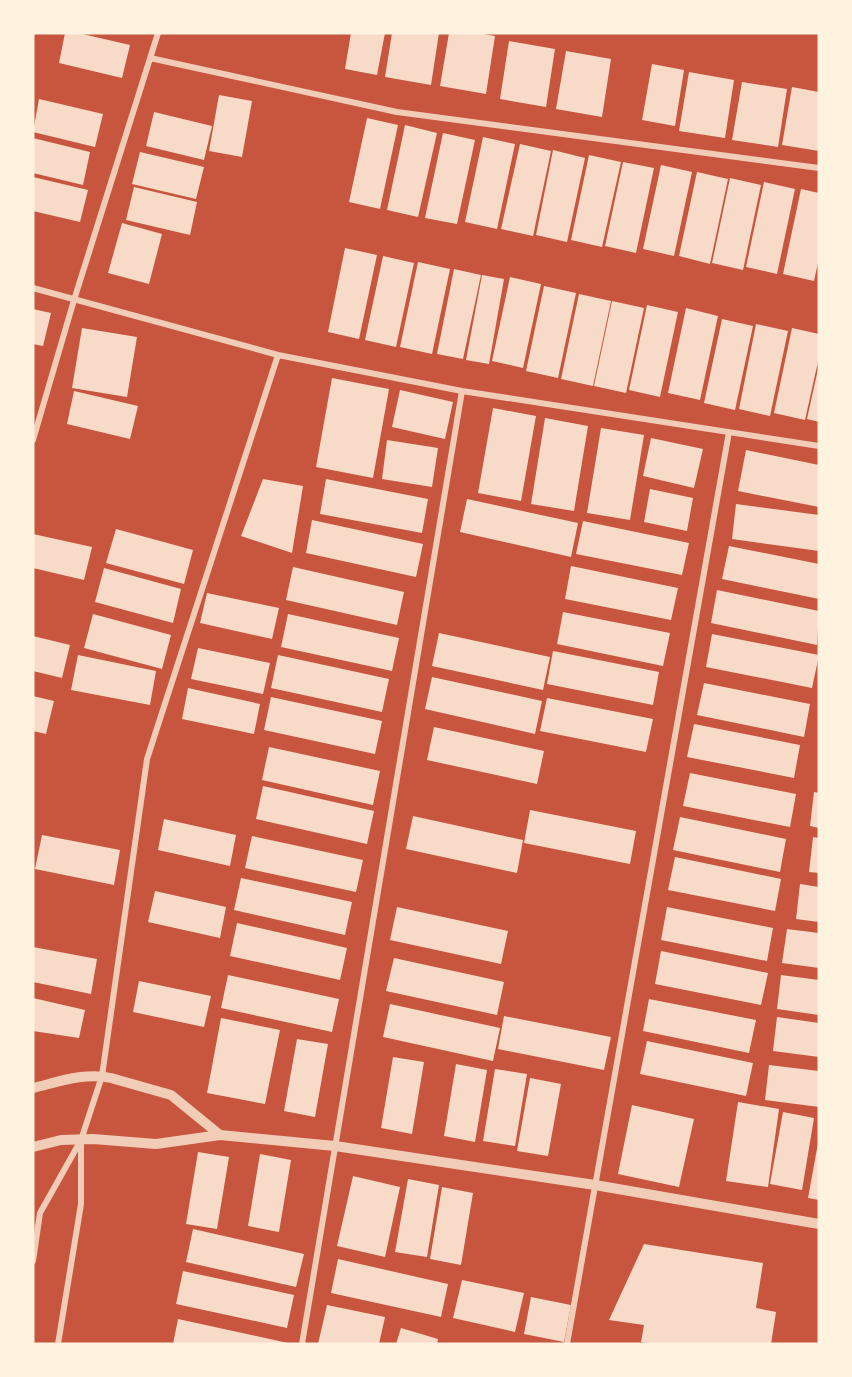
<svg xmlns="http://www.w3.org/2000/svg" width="852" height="1377" viewBox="0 0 852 1377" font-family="Montserrat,sans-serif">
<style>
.building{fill:#f7dbc8}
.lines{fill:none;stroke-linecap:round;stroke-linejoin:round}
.minor{stroke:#f1ccb7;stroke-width:6}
.tertiary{stroke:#f1ccb7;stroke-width:10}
</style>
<rect width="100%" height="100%" fill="#c8553d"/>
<!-- building -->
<path class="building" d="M65,33h13l52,12 -8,33 -63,-15z
M351,33h34l-8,42 -32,-6z
M392,33h47l-8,52 -46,-8z
M449,33h28l18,3 -9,58 -46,-8z
M509,41l46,8 -9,58 -46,-8z
M566,51l45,8 -9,58 -46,-8z
M652,64l32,6 -9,56 -33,-6z
M689,72l45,8 -9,58 -46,-7z
M742,82l45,7 -9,58 -46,-7z
M792,87l27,5v59l-37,-6z
M219,95l33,6 -10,56 -33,-6z
M39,99l64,15 -8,33 -62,-15z
M154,112l58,14 -8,34 -58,-14z
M367,118l31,7 -18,84 -31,-7z
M405,125l32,8 -19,84 -31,-7z
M443,133l32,7 -18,84 -32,-6z
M483,137l32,7 -18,85 -32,-7z
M33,138l57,14 -7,33 -50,-12z
M520,144l31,7 -18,85 -32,-7z
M553,150l32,8 -18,84 -31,-7z
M140,152l64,15 -8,32 -64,-15z
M589,155l32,7 -19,85 -31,-7z
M623,162l31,6 -18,85 -31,-7z
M661,165l31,7 -18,84 -31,-7z
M697,172l31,7 -18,85 -31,-8z
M33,177l55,13 -8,32 -47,-11z
M730,178l31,7 -18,85 -31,-7z
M764,182l31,7 -18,85 -31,-7z
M134,187l63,15 -7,33 -64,-15z
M801,189l18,4v65l-5,23 -31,-7z
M122,223l40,11 -13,50 -41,-11z
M345,248l32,7 -18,84 -31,-7z
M383,256l31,7 -18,84 -31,-7z
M418,262l32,7 -18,85 -32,-7z
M454,269l27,6 -18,84 -26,-5z
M482,275l22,4 -15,85 -23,-4z
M510,277l31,7 -18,84 -31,-7z
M544,286l32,7 -18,85 -32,-7z
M579,294l32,7 -18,85 -32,-7z
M612,301l32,7 -18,85 -32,-7z
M647,305l31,7 -18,85 -31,-7z
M686,308l32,8 -18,84 -32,-7z
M33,309l18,4 -8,33 -10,-2z
M722,319l31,7 -18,84 -31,-7z
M756,324l32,7 -18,85 -31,-7z
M82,328l55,9 -10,60 -55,-9z
M792,328l27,6v23l-14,63 -31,-7z
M818,369h1v53l-12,-3z
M332,378l57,11 -16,89 -57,-11z
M400,390l53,12 -8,37 -53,-12z
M74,391l64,15 -8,33 -63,-15z
M493,408l43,8 -15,85 -43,-8z
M545,418l43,8 -14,85 -43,-7z
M601,428l43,7 -14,85 -43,-7z
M651,438l52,11 -9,39 -51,-12z
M387,440l51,8 -6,39 -50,-8z
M746,450l73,15v42l-81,-16z
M263,479l40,7 -11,67 -51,-17z
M326,479l102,20 -6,34 -102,-19z
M650,489l43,9 -6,33 -43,-9z
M467,499l111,24 -7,34 -111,-25z
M736,504l83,11v36l-87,-12z
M312,520l111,24 -7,33 -110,-24z
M583,521l106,22 -7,32 -106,-21z
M116,529l77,21 -9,34 -78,-21z
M33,534l59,13 -8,33 -51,-12z
M729,546l90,18v35l-97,-20z
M571,566l107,22 -7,32 -106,-21z
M293,567l111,25 -7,33 -111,-25z
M104,568l77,21 -8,34 -78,-21z
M717,590l102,21 -2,34 -106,-22z
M207,593l72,15 -7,31 -72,-16z
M563,612l107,21 -7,33 -106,-22z
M93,614l78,21 -9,34 -78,-21z
M288,614l111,24 -7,33 -111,-24z
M439,633l111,24 -7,33 -111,-24z
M712,634l107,21 -7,33 -106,-21z
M33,636l37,9 -8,33 -29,-7z
M198,648l72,15 -7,31 -72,-15z
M553,651l106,21 -6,33 -106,-21z
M78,655l78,16 -6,34 -79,-15z
M278,655l111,24 -7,33 -111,-24z
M432,677l110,24 -7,33 -110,-25z
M704,683l106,21 -6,33 -107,-22z
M188,688l72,16 -6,30 -72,-15z
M33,696l21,5 -8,33 -13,-3z
M271,697l111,24 -7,33 -111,-24z
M547,698l106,21 -7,33 -106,-21z
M694,724l106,21 -6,33 -107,-21z
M434,727l110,24 -7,33 -110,-24z
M269,747l111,24 -7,34 -111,-25z
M690,773l106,21 -6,33 -107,-21z
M263,786l111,25 -7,33 -111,-25z
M814,792l5,1v35l-9,-2z
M530,810l106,21 -6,33 -106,-21z
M413,816l110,24 -6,33 -111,-24z
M680,817l106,22 -6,33 -107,-22z
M164,819l72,16 -6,31 -72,-16z
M42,835l78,15 -6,35 -79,-16z
M252,836l111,24 -7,32 -111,-24z
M813,837l6,1v35l-10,-1z
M675,857l106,22 -6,32 -107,-21z
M241,878l111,24 -7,33 -111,-25z
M800,884l19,3v35l-23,-3z
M155,891l71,16 -6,31 -72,-16z
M397,907l111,24 -7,33 -111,-24z
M667,907l106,21 -6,33 -106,-21z
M237,923l110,25 -7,32 -110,-24z
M787,929l32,4v35l-37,-5z
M33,947l64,12 -6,35 -58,-12z
M661,951l107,22 -7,32 -106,-21z
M394,958l110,24 -7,33 -111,-24z
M228,975l111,24 -7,33 -111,-24z
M781,975l38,5v35l-42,-6z
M139,981l72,15 -7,31 -71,-15z
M33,998l52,12 -6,28 -46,-7z
M649,999l107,21 -7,33 -106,-22z
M390,1004l110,24 -7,33 -110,-24z
M504,1016l107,21 -7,33 -106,-21z
M777,1017l42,6v34l-46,-6z
M221,1018l59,12 -15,74 -58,-11z
M297,1039l31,5 -13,73 -31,-6z
M647,1041l106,22 -7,33 -106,-22z
M393,1057l31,5 -12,72 -31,-6z
M456,1064l31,6 -12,72 -31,-6z
M769,1065l50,6v36l-54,-7z
M495,1069l32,5 -12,72 -32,-5z
M530,1078l31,6 -13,72 -31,-5z
M738,1102l41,7 -11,78 -42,-6z
M632,1105l62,14 -15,68 -61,-13z
M783,1112l31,6 -12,72 -32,-6z
M818,1143h1v57l-11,-2z
M198,1152l31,5 -12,72 -31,-5z
M260,1154l31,6 -12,72 -31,-6z
M353,1176l47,11 -15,70 -48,-11z
M408,1179l31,6 -12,72 -32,-5z
M442,1187l31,6 -12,72 -31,-6z
M193,1229l111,25 -8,33 -110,-25z
M644,1244l119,19 -7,45 20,4 -5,32h-115l-15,-2 3,-17 -35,-5z
M338,1259l110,25 -7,33 -110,-24z
M183,1271l111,24 -7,33 -111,-24z
M462,1280l62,13 -9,39 -62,-14z
M531,1297l40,8 -7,37 -40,-8z
M327,1305l58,12 -6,27h-61z
M178,1319l110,24v1h-115z
M401,1328l37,11 -1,5h-41z"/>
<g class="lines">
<!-- minor -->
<path class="minor" d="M150,58l247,54 422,56
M33,288l245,67 184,36 357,55
M33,440l41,-140 84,-267
M33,1261l7,-48 41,-73 21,-64 45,-317 131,-404
M58,1344l23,-140v-64
M302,1344l160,-953
M567,1344l162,-912"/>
<!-- tertiary -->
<path class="tertiary" d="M33,1088c25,-6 52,-16 78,-10l60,17 49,40
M33,1147l28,-7 32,-1 63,5 64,-9 115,11 260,39 224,39"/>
</g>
<!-- border -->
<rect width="852" height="1377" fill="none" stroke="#fff3e0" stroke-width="69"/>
</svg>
